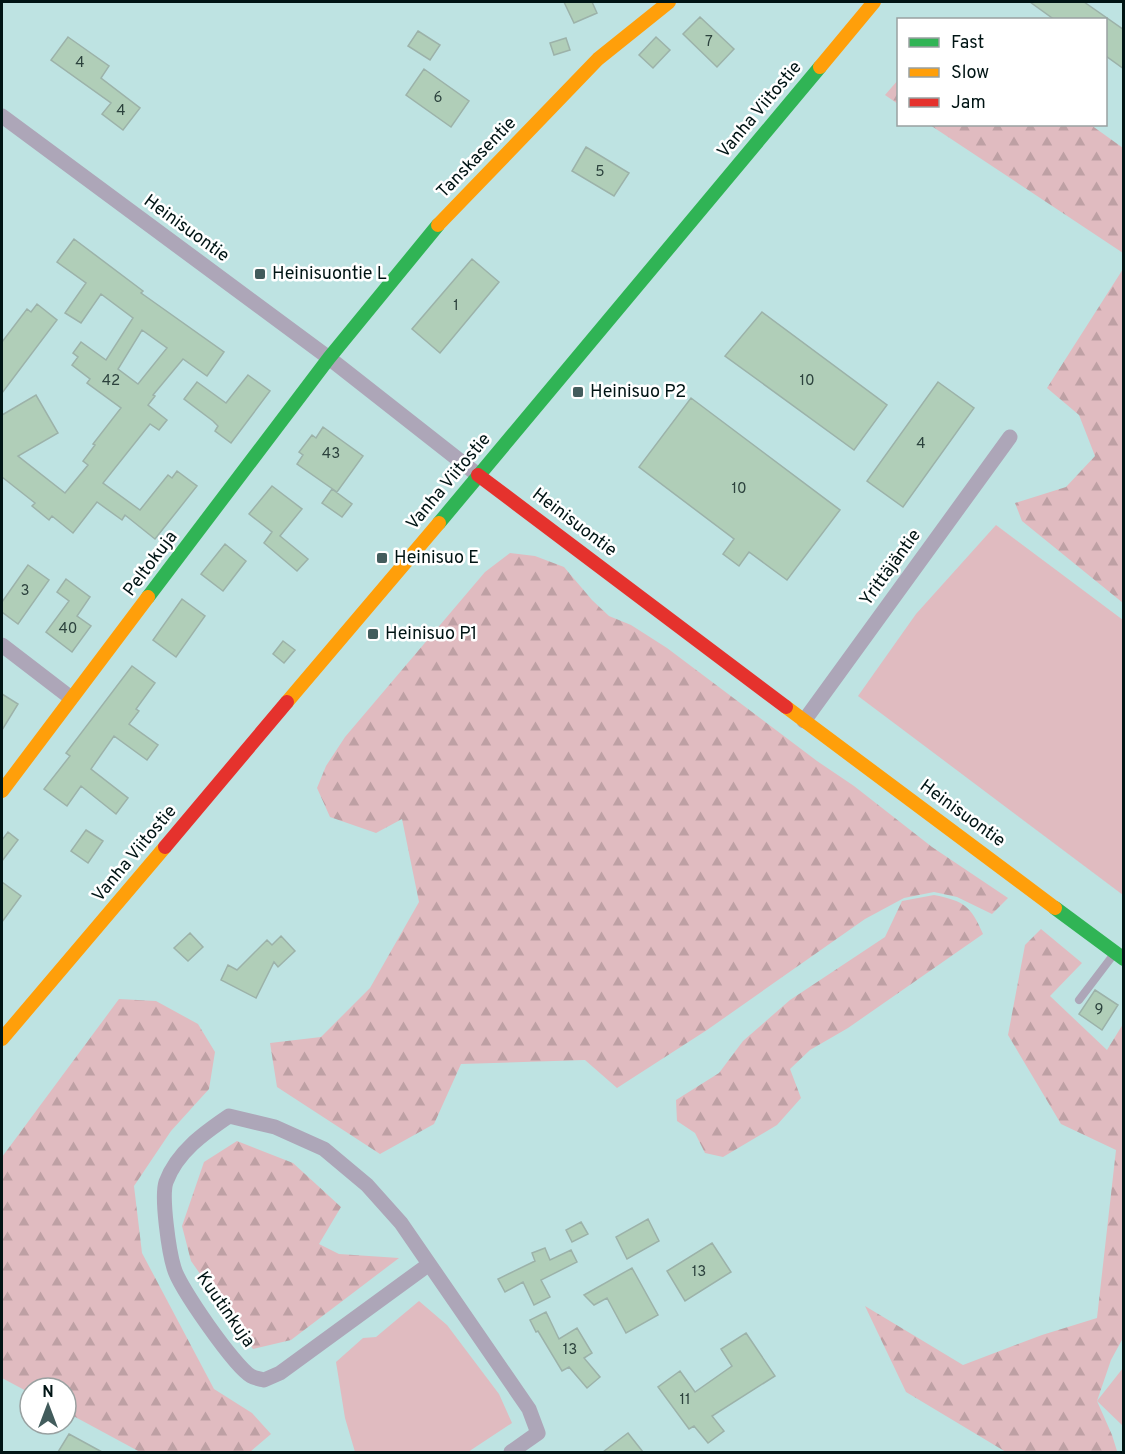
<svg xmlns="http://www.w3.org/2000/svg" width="1125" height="1454" viewBox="0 0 1125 1454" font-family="Overpass,sans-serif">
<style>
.green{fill:#e0bbc0}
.forest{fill:url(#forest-firs)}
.building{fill:#b0ceb8;stroke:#9cb2a9;stroke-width:1.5;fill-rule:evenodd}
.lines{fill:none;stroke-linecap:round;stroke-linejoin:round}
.lane{stroke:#ada6b8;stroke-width:8}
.street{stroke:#ada6b8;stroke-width:15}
.fast{stroke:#30b455;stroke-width:14}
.slow{stroke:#ff9f0a;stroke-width:14}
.jam{stroke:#e5322d;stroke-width:14}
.poi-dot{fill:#425c5c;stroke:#fff;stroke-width:2}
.labels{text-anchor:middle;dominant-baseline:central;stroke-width:5;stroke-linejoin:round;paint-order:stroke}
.number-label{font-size:15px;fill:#2c423d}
.street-label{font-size:18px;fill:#001414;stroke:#fff}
.poi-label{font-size:18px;fill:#001414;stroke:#fff;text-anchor:start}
</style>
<defs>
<pattern id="forest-firs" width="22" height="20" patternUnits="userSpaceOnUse" patternTransform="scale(1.5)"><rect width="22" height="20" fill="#e0bbc0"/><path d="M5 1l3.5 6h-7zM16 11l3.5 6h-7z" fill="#bea0a4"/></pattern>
</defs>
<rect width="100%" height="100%" fill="#bee3e2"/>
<!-- green -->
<path class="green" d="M996,525l127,95v275l-265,-199 58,-82z
M419,1301l28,24 52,69 13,29 -44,29h-113l-10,-34 -9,-56 27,-24 13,-1z
M1123,1368v58l-26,-25z"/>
<!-- forest -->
<path class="forest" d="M898,80v24l-13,-9z
M930,125h161l32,23v105z
M1123,269v334l-101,-82 -7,-18 51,-16 29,-31 -16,-41 -32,-27z
M510,553l25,3 29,11 28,33 17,16 22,9 36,23 150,113 37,25 78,61 76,51 -16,16 -35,-17 -23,-5 -30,6 -39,21 -158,111 -90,58 -32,-28 -124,4 -27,60 -54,30 -103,-67 -7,-44 51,-6 49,-49 49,-86 -17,-83 -26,14 -46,-16 -13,-29 9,-22 19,-29 140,-165z
M934,895c30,6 37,11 49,39l-135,94 -38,22 -20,19 11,29 -24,27 -54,32 -18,-4 -10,-20 -18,-12 -1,-21 43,-27 24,-32 47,-41 95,-63 17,-36z
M1041,929l41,34 -32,33 57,54 16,-26v314l-12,22 -14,41 15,34 5,16 3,1h-114l-100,-60 -41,-86 98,59 79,-30 55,-17 19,-168 -55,-26 -53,-89 17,-90z
M119,999l37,2 42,23 17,28 -6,37 -38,42 -37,55 8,67 72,136 38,24 19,21 -21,18h-110l-74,-40v-24h-36v5l-28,-15v-221z
M237,1141l56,22 48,44 -22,37 20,10 60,4 -108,82 -38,9 -62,-88 -9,-35 22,-64z"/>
<!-- building -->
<path class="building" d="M564,2h28l5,11 -23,10z
M1030,2h54l40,28v39l-18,-13v-36h-51z
M700,17l34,32 -17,18 -34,-33z
M418,31l22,14 -10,15 -22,-14z
M68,37l41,29 -8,12 39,30 -17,22 -21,-16 9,-11 -60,-43z
M656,37l14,13 -17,18 -14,-13z
M566,38l4,12 -16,5 -4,-12z
M424,69l45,32 -18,26 -45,-32z
M586,147l43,26 -15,23 -42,-25z
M74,239l69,52 -2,2 83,59 -17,24 -24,-17 -30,36 2,1 -7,9 19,15 -8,10 -9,-6 -47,59 37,27 28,-35 4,3 5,-7 20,15 -42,53 -30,-24 -3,5 -25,-18 -24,31 -21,-17 -3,4 -17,-14 3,-3 -33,-26v-62l34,-20 22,38 -40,23 47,37 23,-28 -5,-4 12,-16 -2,-1 28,-36 -34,-25 3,-4 -18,-14 6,-8 -5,-4 8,-11 25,18 27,-42 -32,-24 -20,29 -16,-10 21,-30 -29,-21zM142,330l25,18 -29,36 -20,-15z
M472,259l27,23 -59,71 -28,-24z
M37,304l20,16 -55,73v-51l25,-33 4,3z
M762,312l125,93 -33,45 -129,-94z
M248,375l22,16 -39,52 -16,-12 3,-5 -5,-5 -29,-22 13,-17 29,21z
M938,382l36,26 -71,99 -36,-26z
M691,398l149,112 -53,70 -38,-28 -10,14 -16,-12 11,-15 -95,-72z
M323,427l40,29 -26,36 -40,-28 6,-9 -4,-3 13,-17 4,3z
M272,486l30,23 -22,27 28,23 -11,12 -33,-28 8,-11 -23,-18z
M332,489l20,15 -10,13 -20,-14z
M225,544l21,17 -23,30 -22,-17z
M28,565l21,15 -31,44 -16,-12v-10z
M66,579l24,18 -13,19 14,10 -19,26 -26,-20 23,-31 -12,-9z
M182,599l23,17 -29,41 -23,-17z
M283,641l12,9 -11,13 -11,-9z
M132,666l23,17 -19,26 3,2 -10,13 29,21 -11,15 -33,-24 -23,33 37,29 -12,16 -35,-28 -14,20 -23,-17 26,-33 -4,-3z
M2,694l16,10 -16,26z
M86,830l17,11 -15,22 -17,-12z
M8,832l10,8 -16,21v-21z
M2,882l19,14 -19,26z
M190,933l13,14 -15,14 -14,-13z
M281,936l14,15 -17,16 -4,-5 -18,36 -35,-18 7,-15 9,5 30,-30 5,5z
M1095,990l23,15 -16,25 -23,-16z
M648,1219l11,22 -32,18 -11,-22z
M581,1222l7,12 -16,8 -6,-12z
M712,1243l19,29 -46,29 -18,-30z
M545,1248l5,12 21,-10 6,12 -36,18 9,17 -16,8 -11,-23 -18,10 -7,-13 37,-18 -3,-8z
M632,1268l26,47 -32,18 -19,-35 -13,7 -10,-10z
M546,1312l13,27 18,-11 15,25 -8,5 16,19 -13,11 -18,-21 -7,4 -24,-40 -2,1 -6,-12z
M746,1333l29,43 -63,40 12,15 -16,12 -14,-17 -5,3 -31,-42 22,-16 15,21 37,-26 -11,-17z
M628,1433l15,19h-40z
M69,1434l33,18h-44z"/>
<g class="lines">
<!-- lane -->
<path class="lane" d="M1079,1000l35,-46"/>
<!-- street -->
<path class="street" d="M2,116l327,242 149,117
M2,645l69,53
M804,721l206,-284
M428,1265l-148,108 -16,7c-4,-1 -10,-2 -13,-4 -16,-9 -72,-89 -77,-108 -5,-16 -13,-71 -8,-86 11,-30 38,-49 63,-66l46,11 49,22 43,36 34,38 128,186 9,24 -27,19"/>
<!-- fast -->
<path class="fast" d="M439,523l381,-456
M148,597l181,-239 109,-133
M1055,908l69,51"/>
<!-- slow -->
<path class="slow" d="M820,67l54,-65
M438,225l160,-166 71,-57
M287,702l152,-179
M786,707l269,201
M2,791l146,-194
M2,1039l163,-192"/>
<!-- jam -->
<path class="jam" d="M478,475l308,232
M165,847l122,-145"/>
</g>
<!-- markers -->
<g class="poi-dot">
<rect x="254" y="268" width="12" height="12" rx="3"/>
<rect x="572" y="386" width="12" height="12" rx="3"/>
<rect x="376" y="552" width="12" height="12" rx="3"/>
<rect x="367" y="628" width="12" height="12" rx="3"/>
</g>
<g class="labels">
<!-- number labels -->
<g class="number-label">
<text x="709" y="42">7</text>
<text x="80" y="63">4</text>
<text x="438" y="98">6</text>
<text x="121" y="111">4</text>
<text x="600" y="172">5</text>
<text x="456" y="306">1</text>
<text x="111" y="381">42</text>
<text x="807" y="381">10</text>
<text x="921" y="444">4</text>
<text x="331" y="454">43</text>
<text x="739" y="489">10</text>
<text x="25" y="591">3</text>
<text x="68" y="629">40</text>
<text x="1099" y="1010">9</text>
<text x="699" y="1272">13</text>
<text x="570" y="1350">13</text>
<text x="685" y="1400">11</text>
</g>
<!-- street labels -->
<g class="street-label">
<text transform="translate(760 110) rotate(-50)">Vanha Viitostie</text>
<text transform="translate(477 158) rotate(-46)">Tanskasentie</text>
<text transform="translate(186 229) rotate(36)">Heinisuontie</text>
<text transform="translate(449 482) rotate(-50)">Vanha Viitostie</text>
<text transform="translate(574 523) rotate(37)">Heinisuontie</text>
<text transform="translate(151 564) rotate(-53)">Peltokuja</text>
<text transform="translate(891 568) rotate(-54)">Yrittäjäntie</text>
<text transform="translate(962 814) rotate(36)">Heinisuontie</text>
<text transform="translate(135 854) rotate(-50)">Vanha Viitostie</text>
<text transform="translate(225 1310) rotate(55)">Kuutinkuja</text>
</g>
<!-- poi labels -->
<g class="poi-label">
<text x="272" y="274">Heinisuontie L</text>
<text x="590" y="392">Heinisuo P2</text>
<text x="394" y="558">Heinisuo E</text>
<text x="385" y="634">Heinisuo P1</text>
</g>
</g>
<!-- border -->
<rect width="1125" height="1454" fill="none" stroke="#001414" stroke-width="6"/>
<!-- legend -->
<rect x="897" y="18" width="210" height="108" fill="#ffffff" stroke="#99a1a1" stroke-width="1.5"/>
<rect x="909" y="38" width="30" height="9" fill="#30b455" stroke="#99a1a1" stroke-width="1.5"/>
<text x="951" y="48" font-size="18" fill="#001414">Fast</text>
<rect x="909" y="68" width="30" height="9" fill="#ff9f0a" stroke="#99a1a1" stroke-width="1.5"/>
<text x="951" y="78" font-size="18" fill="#001414">Slow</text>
<rect x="909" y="98" width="30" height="9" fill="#e5322d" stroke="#99a1a1" stroke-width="1.5"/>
<text x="951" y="108" font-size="18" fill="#001414">Jam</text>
<!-- north arrow -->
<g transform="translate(48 1406)"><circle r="28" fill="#ffffff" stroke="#99a1a1" stroke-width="1.5"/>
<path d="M0-4.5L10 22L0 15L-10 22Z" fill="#425c5c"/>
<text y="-9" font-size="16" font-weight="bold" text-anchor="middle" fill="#001414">N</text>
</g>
</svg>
